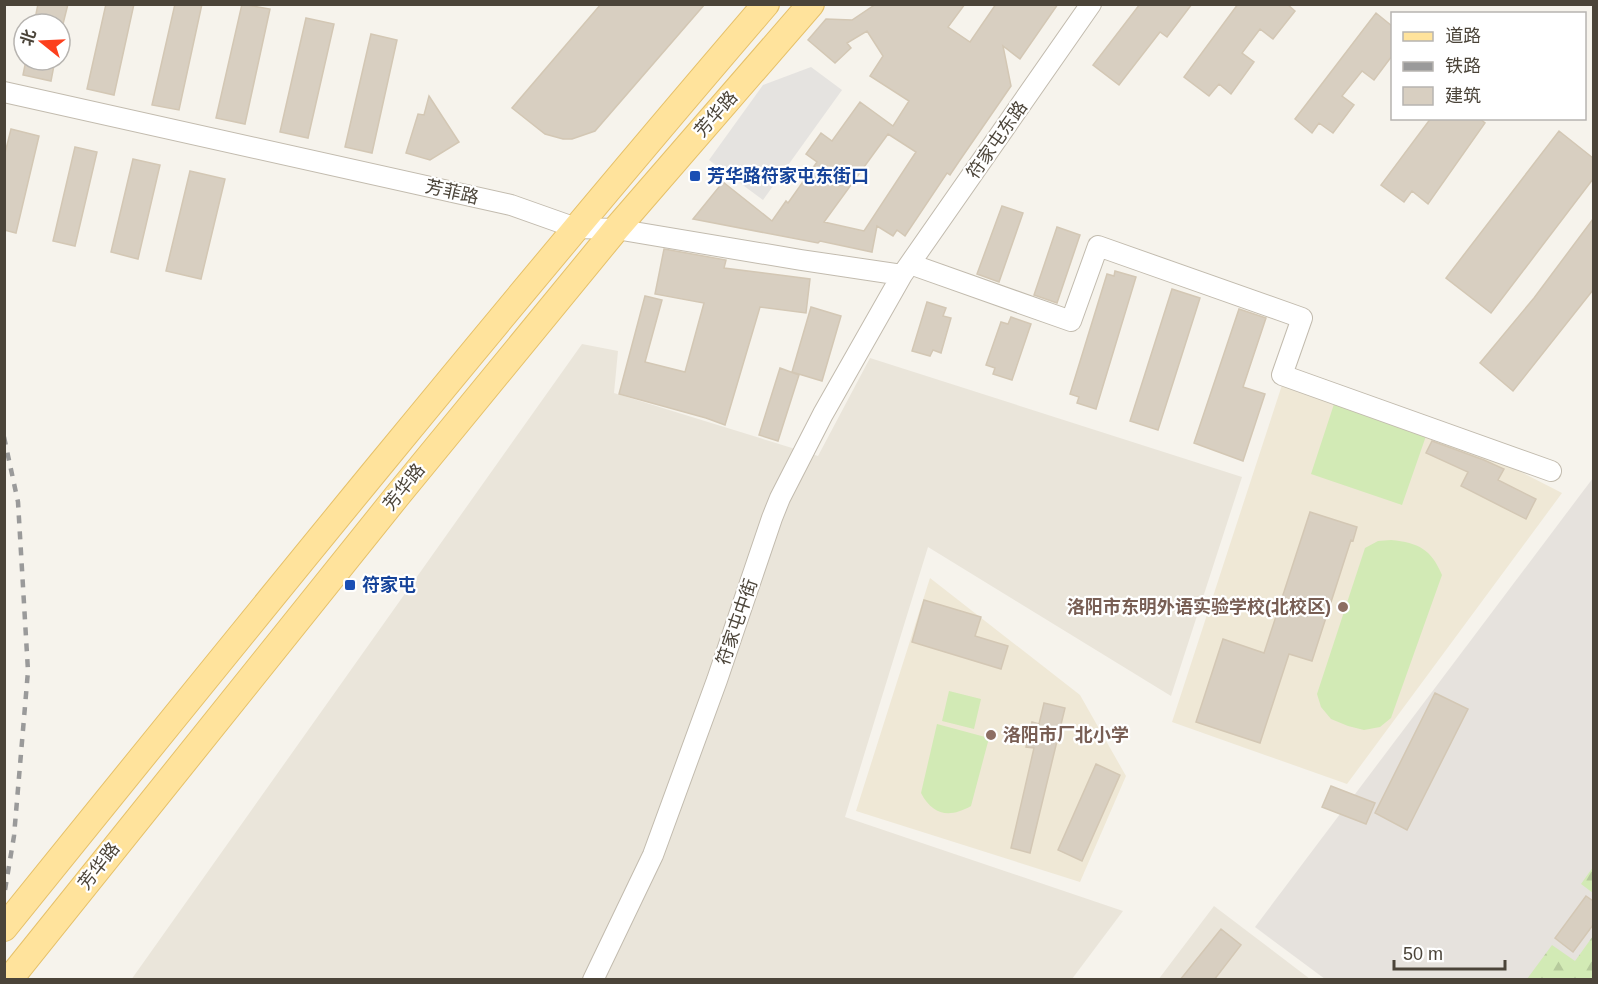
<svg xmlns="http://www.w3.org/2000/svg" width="1598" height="984" viewBox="0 0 1598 984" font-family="Helvetica,'Noto Sans SC',sans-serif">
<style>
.residential{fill:#eae5da}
.industrial{fill:#e6e2dd}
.education{fill:#efe8d6}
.forest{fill:url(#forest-firs)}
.pitch{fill:#d2eab5}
.parking{fill:#e5e3e0}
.building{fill:#d8cfc1;stroke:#d3c7b4;stroke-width:1.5;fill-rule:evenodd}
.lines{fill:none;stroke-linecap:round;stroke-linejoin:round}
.minor-casing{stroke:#c2bbae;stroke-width:22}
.major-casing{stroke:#e6c16a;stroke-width:28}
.minor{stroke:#fff;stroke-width:20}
.major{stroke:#ffe39c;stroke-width:26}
.rail{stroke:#9a9a9a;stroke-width:4.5;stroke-dasharray:8 8;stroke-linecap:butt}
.transit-dot{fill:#1a4fb4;stroke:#fff;stroke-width:2}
.education-dot{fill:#8d6e63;stroke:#fff;stroke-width:2}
.labels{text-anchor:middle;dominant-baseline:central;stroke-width:4.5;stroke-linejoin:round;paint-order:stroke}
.street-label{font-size:18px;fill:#4b4439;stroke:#fff}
.transit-label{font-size:18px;font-weight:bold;fill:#164399;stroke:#fff;text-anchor:start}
.education-label{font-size:18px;font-weight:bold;fill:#785e54;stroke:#fff;text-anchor:end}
</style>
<defs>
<pattern id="forest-firs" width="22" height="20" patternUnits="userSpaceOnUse" patternTransform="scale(1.5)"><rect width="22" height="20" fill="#d2eab5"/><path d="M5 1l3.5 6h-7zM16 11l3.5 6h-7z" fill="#b6ca9c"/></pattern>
</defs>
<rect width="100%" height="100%" fill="#f6f3ec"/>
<!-- residential -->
<path class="residential" d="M582,344l36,7 -4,42 204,63 52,-98 372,119 -71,219 -243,-149 -83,270 278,94 -51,68 -941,1z
M1214,906l96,73 -152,1z"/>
<!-- industrial -->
<path class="industrial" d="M1593,478v501h-268l-70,-52z"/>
<!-- education -->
<path class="education" d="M1282,385l218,76 62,32 -215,291 -175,-62z
M930,578l150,117 46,81 -46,106 -224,-71z"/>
<!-- forest -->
<path class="forest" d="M1593,867v26l-12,-9z
M1593,936v43h-66l25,-34 23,16z"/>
<!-- pitch -->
<path class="pitch" d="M1334,404l92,32 -24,69 -91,-31z
M1391,540c28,3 40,9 51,35l-51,143 -11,9 -16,3 -16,-4 -17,-7 -10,-12 -4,-13 48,-146 13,-7z
M949,691l32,8 -7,30 -32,-8z
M937,724l52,14 -18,68c-21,12 -38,10 -50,-13z"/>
<!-- parking -->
<path class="parking" d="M811,67l31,23 -79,110 -54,-40 54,-75z"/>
<!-- building -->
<path class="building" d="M38,4h30l-5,20h-29z
M106,4h28l-20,91 -27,-6z
M175,4h27l-23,106 -27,-5z
M242,4l28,5 -25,115 -29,-6z
M601,4h104l-110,127 -23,8h-9l-18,-5 -33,-26z
M876,4h89l-17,23 22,15 26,-38h62l-38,55 -17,-13 8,40 -51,74 -10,15 -3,-2 -42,63 -8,-6 -4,6 -16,-10 -5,26 -52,-11 -2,2 -125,-24 30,-37 49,39 14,-20 2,2 29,-41 -11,-8 15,-21 11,8 28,-39 33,24 16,-25 -39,-25 13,-20 -16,-25 -20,12 4,5 -16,15 -27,-23 18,-21 26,1zM888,134l28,18 -52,79 -40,-9z
M1140,4h52l-25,33 -7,-5 -41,53 -26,-20z
M1238,4h49l8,7 -22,28 -13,-10 -18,24 12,9 -23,32 -12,-10 -10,12 -25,-19z
M1376,13l16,13v30l-18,24 -12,-9 -20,25 12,9 -21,28 -14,-10 -7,10 -17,-14z
M306,18l28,6 -26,114 -28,-6z
M371,34l26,6 -25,113 -27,-6z
M26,60h29l-4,21 -28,-6z
M429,96l30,46 -29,18 -24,-7 12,-39 6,1z
M1431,118h48l6,5 -57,81 -16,-13 -8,11 -23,-17z
M11,129l28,7 -23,97 -12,-3v-73z
M1559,131l34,27v21l-102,134 -45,-35z
M75,147l22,5 -22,94 -22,-5z
M133,159l27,6 -22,94 -27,-7z
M190,171l35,8 -24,100 -35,-8z
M1002,206l21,7 -24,69 -22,-8z
M1593,219v71l-80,101 -33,-28 54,-65z
M1057,227l23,8 -23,68 -23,-8z
M664,249l62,11 -2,8 86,11 -4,34 -46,-6 -35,118 -19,-7 -87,-24 26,-98 17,4 -17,62 40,10 19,-69 -49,-9z
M1115,271l21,6 -40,132 -19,-6 2,-6 -9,-3 37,-120 7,2z
M1172,289l28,9 -42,132 -28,-9z
M927,302l19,6 -3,8 8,2 -10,35 -8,-3 -3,6 -18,-5z
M811,307l30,9 -19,65 -30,-9z
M1239,309l27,9 -23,69 22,7 -22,67 -49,-18z
M1011,317l20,7 -19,56 -19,-6 2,-6 -9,-3 15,-43 7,2z
M780,368l19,7 -21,66 -19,-6z
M1432,441l52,19 20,9 -6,11 38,19 -10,20 -65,-33 7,-14 -42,-19z
M1310,512l47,15 -4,14 -2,-1 -39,121 -23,-7 -29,89 -64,-21 27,-83 41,14z
M924,600l57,17 -6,19 33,10 -7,23 -89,-27z
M1435,693l33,16 -61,121 -32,-17z
M1044,703l21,5 -35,145 -19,-5 23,-100 -8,-1 6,-25 7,2z
M1096,764l24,11 -38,86 -24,-11z
M1331,786l44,17 -9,21 -44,-17z
M1586,896l7,5v24l-20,27 -18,-14z
M1221,929l20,16 -27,35h-34z"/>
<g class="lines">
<defs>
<path id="minor" d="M4,92l507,113 65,23 40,1 185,31 101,15
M910,264l161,57 27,-75 204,72 -20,57 269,96
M593,980l60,-125 64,-175 55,-162 8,-20 43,-84 79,-139 189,-271"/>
<path id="major" d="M4,928c251,-311 502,-621 762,-924
M9,980l388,-484 219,-267 195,-225"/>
</defs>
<!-- minor casing -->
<use href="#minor" class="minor-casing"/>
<!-- major casing -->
<use href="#major" class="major-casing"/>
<!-- minor -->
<use href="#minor" class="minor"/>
<!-- major -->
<use href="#major" class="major"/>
<!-- rail -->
<path class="rail" d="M4,437l14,65 10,169 -14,165 -10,60"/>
</g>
<!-- markers -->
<g class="transit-dot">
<rect x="689" y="170" width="12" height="12" rx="3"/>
<rect x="344" y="579" width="12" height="12" rx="3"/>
</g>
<g class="education-dot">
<circle cx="1343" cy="607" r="6"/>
<circle cx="991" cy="735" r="6"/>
</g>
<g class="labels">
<!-- street labels -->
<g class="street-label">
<text transform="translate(716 114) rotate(-49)">芳华路</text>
<text transform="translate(997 140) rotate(-55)">符家屯东路</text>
<text transform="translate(452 192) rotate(13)">芳菲路</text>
<text transform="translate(404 487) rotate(-51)">芳华路</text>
<text transform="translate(737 622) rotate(-71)">符家屯中街</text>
<text transform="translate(99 866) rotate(-52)">芳华路</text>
</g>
<!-- transit labels -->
<g class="transit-label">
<text x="707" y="176">芳华路符家屯东街口</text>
<text x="362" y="585">符家屯</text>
</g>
<!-- education labels -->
<g class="education-label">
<text x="1331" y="607">洛阳市东明外语实验学校(北校区)</text>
<text x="1003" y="735" text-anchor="start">洛阳市厂北小学</text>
</g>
</g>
<!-- border -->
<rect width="1598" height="984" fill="none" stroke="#4b4439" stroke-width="12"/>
<!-- legend -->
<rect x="1391" y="12" width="195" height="108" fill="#ffffff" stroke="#b7b4b0" stroke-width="1.5"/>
<rect x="1403" y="32" width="30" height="9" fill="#ffe39c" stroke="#b7b4b0" stroke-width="1.5"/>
<text x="1445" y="42" font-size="18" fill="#4b4439">道路</text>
<rect x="1403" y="62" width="30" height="9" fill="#9a9a9a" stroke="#b7b4b0" stroke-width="1.5"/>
<text x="1445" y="72" font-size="18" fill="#4b4439">铁路</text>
<rect x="1403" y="87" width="30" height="18" fill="#d8cfc1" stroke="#b7b4b0" stroke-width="1.5"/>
<text x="1445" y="102" font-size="18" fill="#4b4439">建筑</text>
<!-- north arrow -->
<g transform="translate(42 42) rotate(288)"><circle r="28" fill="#ffffff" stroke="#b7b4b0" stroke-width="1.5"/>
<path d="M0-4.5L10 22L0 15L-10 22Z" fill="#fc3f1d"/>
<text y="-9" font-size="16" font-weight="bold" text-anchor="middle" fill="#4b4439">北</text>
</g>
<!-- scale -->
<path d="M1394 960v9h111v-9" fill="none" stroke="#4b4439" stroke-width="3"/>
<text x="1403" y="960" font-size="18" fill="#4b4439" stroke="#ffffff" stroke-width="4.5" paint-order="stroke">50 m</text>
</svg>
